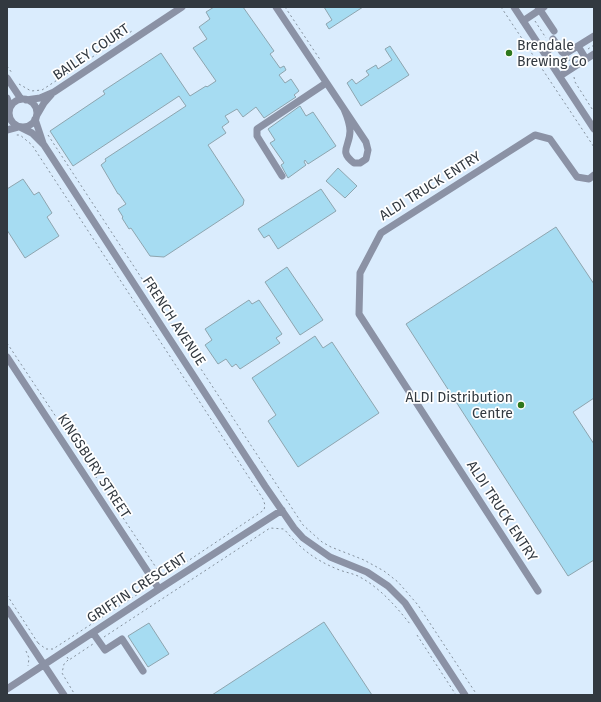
<svg xmlns="http://www.w3.org/2000/svg" width="601" height="702" viewBox="0 0 601 702" font-family="'Fira Sans',sans-serif">
<style>
.building{fill:#a6dcf2;stroke:#8ea5af}
.lines{fill:none;stroke-linecap:round;stroke-linejoin:round}
.path{stroke:#84909c;stroke-width:1;stroke-dasharray:2 3;stroke-linecap:butt}
.minor{stroke:#8b92a5;stroke-width:7}
.poi-dot{fill:#2e771c;stroke:#fff;stroke-width:1.5}
.labels{text-anchor:middle;dominant-baseline:central;stroke-width:3.5;stroke-linejoin:round;paint-order:stroke}
.poi-label{font-size:14px;fill:#323940;stroke:#fff;text-anchor:start}
.street-label{font-size:14px;fill:#323940;stroke:#fff}
</style>
<rect width="100%" height="100%" fill="#daecfd"/>
<!-- building -->
<path class="building" d="M214,7h29l31,44 -4,3 10,14 4,-2 2,4 -7,5 6,8 6,-4 8,12 -5,4 2,2 -32,21 -8,-11 -13,10 -6,-8 -12,7 4,6 -7,5 4,6 -18,12 36,55 -1,5 -79,52 -14,-1 -19,-28 -2,1 -7,-11 1,-1 -5,-8 8,-5 -7,-10h-1l-17,-29 5,-4 -1,-2 81,-53 -7,-10 -106,70 -23,-35 55,-37 -2,-3 58,-38 29,43 16,-10 1,1 9,-6 -23,-33 14,-9 -8,-12 11,-8 -4,-7z
M324,7h39l-34,22 -3,-5 6,-4z
M390,46l19,29 -48,31 -14,-23 5,-4 4,5 13,-9 -3,-4 10,-6 2,4 14,-9 -7,-11z
M300,106l6,10 7,-4 23,34 -28,18 -3,-4 -1,2 2,3 -18,13 -7,-13 3,-2 -14,-20 5,-3 -7,-11z
M338,168l19,18 -12,12 -19,-17z
M23,179l11,16 5,-3 13,21 -5,4 12,19 -34,22 -18,-28v-41z
M321,189l15,22 -58,38 -9,-14 -5,3 -6,-9z
M556,227l38,57v114l-21,14 21,32v116l-26,16 -162,-252z
M287,267l36,53 -23,15 -35,-53z
M249,300l3,4 7,-4 23,34 -6,4 4,5 -40,26 -4,-5 -4,3 -6,-8 -8,5 -13,-19 7,-5 -7,-11z
M315,336l8,12 9,-6 47,71 -81,54 -30,-46 8,-6 -24,-37z
M324,622l48,73h-160z
M149,623l20,31 -21,13 -20,-31z"/>
<g class="lines">
<!-- path -->
<path class="path" d="M285,7l36,54
M501,7l93,140
M535,21l11,17
M588,49l6,-4
M560,59l4,3 6,-2 7,-4
M7,66l5,7
M574,77l1,5 19,30
M19,84l12,7 11,-1 90,-59
M48,135l255,390 19,17 9,5 33,13 20,11 14,11 20,23 59,90
M7,343l152,229 11,1 94,-63 1,-5 -2,-6 -231,-354 -12,-10h-4
M7,595l31,48
M417,635l39,60
M104,637l157,-103 9,-6 14,1c16,19 29,30 53,40 7,3 14,4 21,7 21,11 37,29 52,48
M38,643l8,6h7l85,-55 5,-8 -1,-11
M26,651l3,7 -1,8
M67,657l2,3 24,-16
M68,660l-4,4 -2,9 13,22"/>
<!-- minor -->
<path class="minor" d="M276,7l90,135 2,8 -2,9 -6,4h-6c-16,-12 -4,-16 -4,-32 0,-7 -3,-15 -6,-22
M514,7l80,122
M538,7l16,24
M523,21l21,-14
M553,39l9,13 3,2 29,-18
M578,46l8,13
M544,53l13,-9
M560,76l34,-22
M7,78l14,21
M7,98l3,8
M9 113a14 14 0 1 1 28 0a14 14 0 1 1-28 0Z
M26,100l14,-2 14,-6 128,-85
M37,115l7,-12 7,-8
M35,119l8,24
M20,127l12,6 12,12 221,341 29,42 9,10 27,19 37,15 21,14 17,17 60,92
M7,130l11,-3
M282,176l-25,-40v-7l69,-46
M7,357l152,232
M538,591l-179,-277 1,-41 21,-40 154,-98 15,4 27,38 12,2 5,-4
M7,609l57,86
M93,633l12,17 17,-11 21,32
M7,689l152,-100 123,-79"/>
</g>
<!-- markers -->
<g class="poi-dot">
<circle cx="509" cy="53" r="4"/>
<circle cx="521" cy="405" r="4"/>
</g>
<g class="labels">
<!-- poi labels -->
<g class="poi-label">
<text x="517" y="45">Brendale<tspan x="517" dy="16">Brewing Co</tspan></text>
<text x="513" y="397" text-anchor="end">ALDI Distribution<tspan x="513" dy="16">Centre</tspan></text>
</g>
<!-- street labels -->
<g class="street-label">
<text transform="translate(91 52) rotate(-34)">BAILEY COURT</text>
<text transform="translate(430 186) rotate(-32)">ALDI TRUCK ENTRY</text>
<text transform="translate(174 321) rotate(57)">FRENCH AVENUE</text>
<text transform="translate(94 466) rotate(57)">KINGSBURY STREET</text>
<text transform="translate(502 511) rotate(57)">ALDI TRUCK ENTRY</text>
<text transform="translate(137 588) rotate(-33)">GRIFFIN CRESCENT</text>
</g>
</g>
<!-- border -->
<rect width="601" height="702" fill="none" stroke="#323940" stroke-width="16"/>
</svg>
